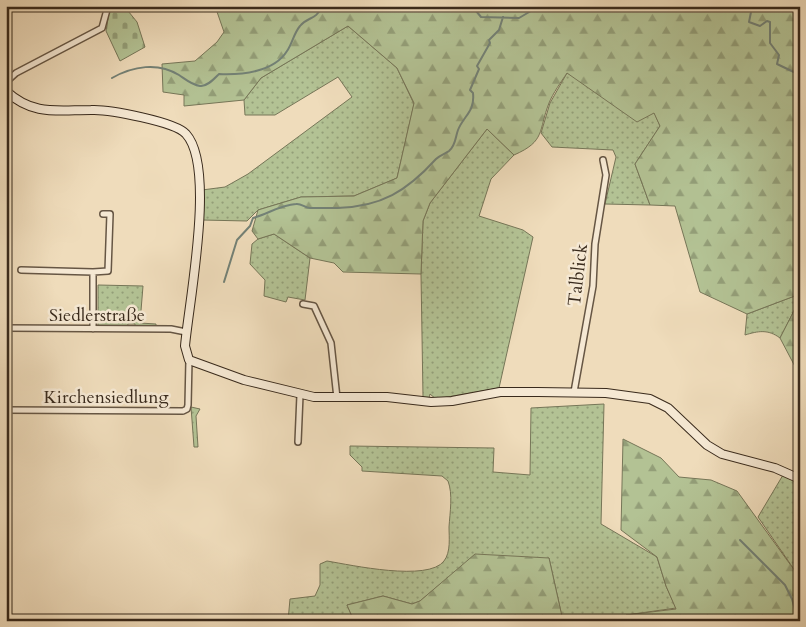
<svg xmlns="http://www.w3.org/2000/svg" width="806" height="627" viewBox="0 0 806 627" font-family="Cardo,serif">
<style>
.grass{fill:url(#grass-dots);stroke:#767658}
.forest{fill:url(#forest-firs);stroke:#767658}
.cemetery{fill:url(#cemetery-stones);stroke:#767658}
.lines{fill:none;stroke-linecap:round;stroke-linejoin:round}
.stream{stroke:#738176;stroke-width:2}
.street-casing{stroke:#665644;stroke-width:8}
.secondary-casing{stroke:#392a1c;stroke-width:10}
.street{stroke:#f5e8d3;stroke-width:5}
.secondary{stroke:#f5e8d3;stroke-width:8}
.labels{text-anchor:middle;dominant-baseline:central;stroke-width:5;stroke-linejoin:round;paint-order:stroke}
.street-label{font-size:18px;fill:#392a1c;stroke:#f5e8d3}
</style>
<defs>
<pattern id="grass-dots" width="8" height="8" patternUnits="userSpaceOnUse" patternTransform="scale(1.25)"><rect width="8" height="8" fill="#b3c294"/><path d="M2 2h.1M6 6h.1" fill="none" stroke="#939e78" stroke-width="1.8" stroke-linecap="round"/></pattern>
<pattern id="forest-firs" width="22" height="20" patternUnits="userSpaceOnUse" patternTransform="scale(1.25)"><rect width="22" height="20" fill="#b3c294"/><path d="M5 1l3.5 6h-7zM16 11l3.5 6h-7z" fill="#939e78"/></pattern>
<pattern id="cemetery-stones" width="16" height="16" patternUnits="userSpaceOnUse" patternTransform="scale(1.25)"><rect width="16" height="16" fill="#b3c294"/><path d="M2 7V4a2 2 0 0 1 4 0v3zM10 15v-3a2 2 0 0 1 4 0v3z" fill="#939e78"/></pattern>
</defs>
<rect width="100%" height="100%" fill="#efdcbb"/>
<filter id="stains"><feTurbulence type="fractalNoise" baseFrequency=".004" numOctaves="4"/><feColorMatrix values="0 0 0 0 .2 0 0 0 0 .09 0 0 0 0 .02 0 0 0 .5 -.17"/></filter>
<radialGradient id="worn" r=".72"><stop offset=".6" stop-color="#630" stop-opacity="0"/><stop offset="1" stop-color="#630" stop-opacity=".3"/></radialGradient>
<!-- grass -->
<path class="grass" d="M348,26l49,42 17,36 -17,74 -43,18 -53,1 -43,13 -11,11 -45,-1v-30l23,-3 23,-13 104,-77 -14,-20 -63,38h-30l-1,-15 17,-22z
M567,73l87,39 6,14 -25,38 15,41 -45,-1 11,-47 -3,-7 -61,-3 -11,-14 9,-30z
M487,129l27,26 -23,24 -12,37 44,14 10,7 -34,151 -63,11 -6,-5 -1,4 -6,-1 -2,-123 2,-53 7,-18z
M274,234l36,24 -5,42 -17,-3 -2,5 -22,-6 1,-16 -15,-16 2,-20 6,-5z
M98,285l45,1 -3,37 16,1v2l-21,1v-3h-7l-1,3 -29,-1z
M800,294v5l-20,39c-12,-9 -22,-7 -35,-3l2,-21z
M604,404l-3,120 56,33 9,29 10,22 -50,7 -6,6h-57l-14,-63 -110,27 -19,16 -8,3 -29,-8 -36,9 7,16h-66l2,-22 25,-3 5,-11v-21l7,-3c24,4 101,21 117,0 7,-9 5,-24 5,-34 1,-15 4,-33 -1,-46l-6,-5 -80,-5v-4l-12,-12v-9l144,2 -1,24 37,3 1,-67z
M191,407l9,2 -4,7 2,31h-4z
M783,475l17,8v22l-6,11 6,4v58l-42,-61z"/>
<!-- forest -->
<path class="forest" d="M215,6h585v288l-53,20 -47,-22 -25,-86 -25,-1 -15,-41 25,-38 -6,-13 -17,9 -70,-49c-6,9 -14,20 -18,30 -11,28 -3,38 -35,52l-27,-26 -57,74 -7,18 -2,53 -78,-2 -9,-9 -24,-5 -36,-24 -16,5 -6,-8 6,-21 43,-13 53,-1 43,-18 17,-75 -17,-35 -49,-42 -87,52 -17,22 -60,6v-11l-21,-3 -1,-28 33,-3 22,-19 7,-10z
M800,299v77l-20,-38z
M623,439l38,19 18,19 32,3 26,11 63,87v43h-180l6,-6 50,-6 -10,-23 -9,-29 -36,-27z
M475,554l74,4 14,63h-209l-7,-16 36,-9 29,8 8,-3z"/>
<!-- cemetery -->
<path class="cemetery" d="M110,6h14l13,16 8,25 -25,14 -14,-30z"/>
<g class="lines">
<!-- stream -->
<path class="stream" d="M472,6l9,11 38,1 17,-10 9,-2
M552,6l5,4 6,-4
M657,6h2
M734,6l6,4 5,-4
M747,6l4,6 -2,10 11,4 7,-5 3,1v21l9,12 -2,9 23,11
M112,78c21,-12 46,-16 67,-3 6,4 13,10 21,11 7,1 14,-7 19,-12 23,1 55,-2 68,-23 5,-7 7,-18 13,-25 8,-10 16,-5 22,-20
M224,282l13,-42 13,-14 3,-8c15,-4 27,-13 43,-14 5,-1 9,4 14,4 9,0 18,0 27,0 44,-1 70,-17 99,-49 4,-4 9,-5 13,-8 7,-6 6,-13 9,-21 6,-15 17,-18 15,-37l-3,-3 9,-21 -2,-3 13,-23 -1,-3 10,-10 4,-13
M740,540l45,45 7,14 6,22"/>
<defs>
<path id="street" d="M6,82l10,-9 86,-45 6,-22
M21,270l72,2v57
M93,272l15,-1 2,-57h-7
M303,304l11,2 17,37 6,55
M6,328l165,1 15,3
M574,392l19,-106 2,-42 11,-69 -3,-15
M6,410l177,1 4,-2 1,-4 1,-45
M298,442l2,-47"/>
<path id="secondary" d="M6,91c27,25 51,19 85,19 17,-1 85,12 95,24 30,33 3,167 -1,212l4,14 55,20 70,17h73l44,5 21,-1 48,-9h38l68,1 44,6 18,9 39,37 15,9 53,14 25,11"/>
</defs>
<!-- street casing -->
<use href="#street" class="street-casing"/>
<!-- secondary casing -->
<use href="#secondary" class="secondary-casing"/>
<!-- street -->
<use href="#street" class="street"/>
<!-- secondary -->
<use href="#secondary" class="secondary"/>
</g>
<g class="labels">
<!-- street labels -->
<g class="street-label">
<text transform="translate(578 275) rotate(-83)">Talblick</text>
<text x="97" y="315">Siedlerstraße</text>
<text x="106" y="397">Kirchensiedlung</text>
</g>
</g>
<!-- margin -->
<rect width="806" height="627" fill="none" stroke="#efdcbb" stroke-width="25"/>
<rect x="8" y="8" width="791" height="612" fill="none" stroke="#392a1c" stroke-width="2.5"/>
<rect x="12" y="12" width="781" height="602" fill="none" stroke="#392a1c"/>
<rect width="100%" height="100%" filter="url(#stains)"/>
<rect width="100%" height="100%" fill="url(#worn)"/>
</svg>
